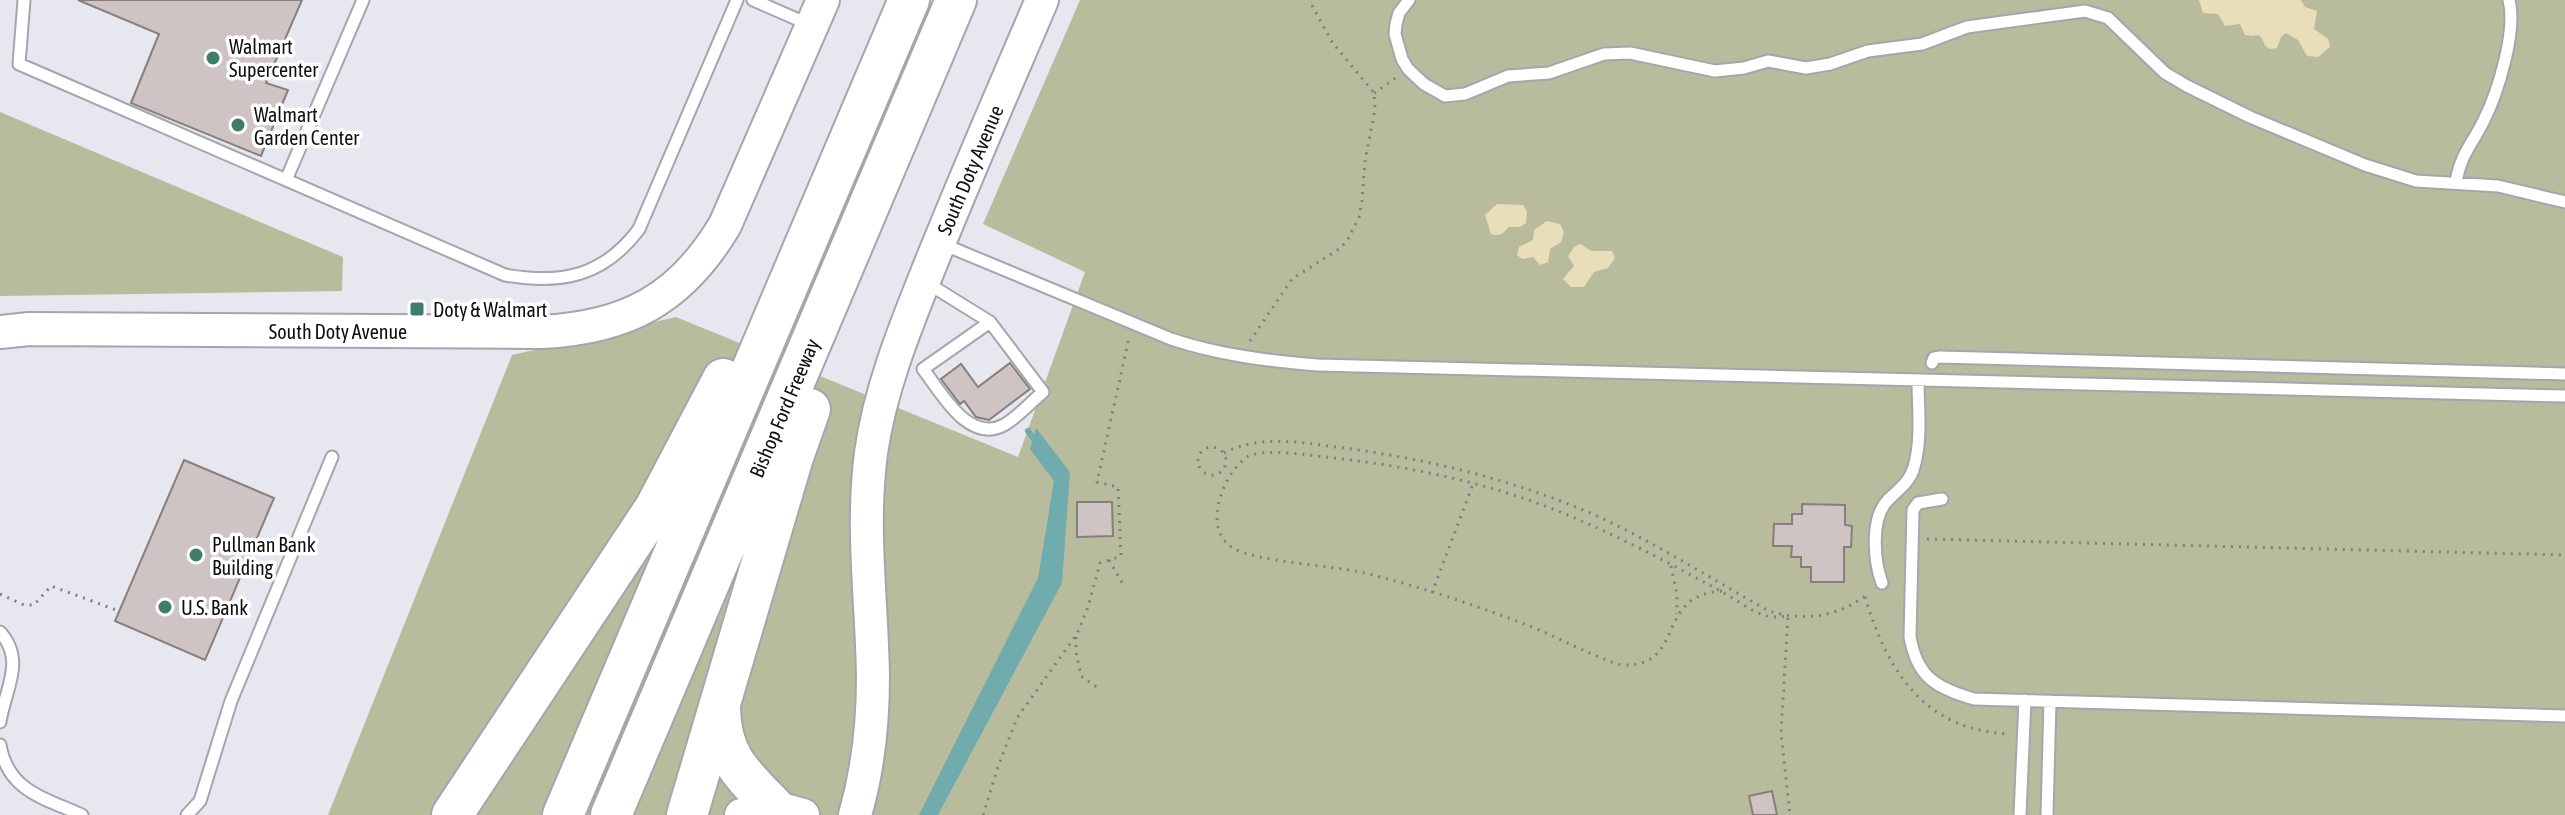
<svg xmlns="http://www.w3.org/2000/svg" width="2565" height="815" viewBox="0 0 2565 815" font-family="'Asap Condensed',sans-serif">
<style>
.green{fill:#b9bb9d}
.sand{fill:#e8deb9}
.water{fill:#70abae}
.lines{fill:none;stroke-linecap:round;stroke-linejoin:round}
.stream{stroke:#70abae;stroke-width:6}
.building{fill:#cec4c3;stroke:#887e7e;stroke-width:2}
.lane-casing{stroke:#a5a5ad;stroke-width:15}
.secondary-casing{stroke:#a5a5ad;stroke-width:36}
.highway-casing{stroke:#a5a5ad;stroke-width:44}
.path{stroke:#7e7f84;stroke-width:3;stroke-dasharray:2 6;stroke-linecap:butt}
.lane{stroke:#fff;stroke-width:11}
.secondary{stroke:#fff;stroke-width:32}
.highway{stroke:#fff;stroke-width:40}
.poi-dot{fill:#3f7d6b;stroke:#fff;stroke-width:3}
.labels{text-anchor:middle;dominant-baseline:central;stroke-width:7;stroke-linejoin:round;paint-order:stroke}
.poi-label{font-size:20px;fill:#0e0e11;stroke:#fff;text-anchor:start}
.street-label{font-size:20px;fill:#0e0e11;stroke:#fff}
</style>
<rect width="100%" height="100%" fill="#e6e7ef"/>
<!-- green -->
<path class="green" d="M1080,0h1485v815h-2237l184,-460 164,-38 342,140 67,-185 -102,-48z
M0,112l343,145 -1,34 -342,5z"/>
<!-- sand -->
<path class="sand" d="M2199,0h102l4,7 12,4 -3,18 14,10 2,8 -12,10 -11,-1 -9,-16 -12,-7 -5,4 -4,11 -7,1 -5,-3c-6,-17 -7,-8 -20,-11l-5,-11 -15,2 -7,-12 -15,-1z
M1497,204l26,1 4,7 -1,11 -6,4h-11c-6,6 -8,10 -18,7l-6,-19z
M1547,221l13,3 4,8 -3,10 -11,7 -2,13 -8,3 -7,-8 -11,2 -5,-4 2,-8 14,-7 1,-10z
M1581,244l10,7h21l3,7 -7,10 -14,4 -10,15h-13l-8,-8 11,-13 -6,-10 7,-10z"/>
<!-- water -->
<path class="water" d="M1036,428l34,44 -8,111 -124,232h-19l119,-237 16,-97 -24,-32z"/>
<g class="lines">
<!-- stream -->
<path class="stream" d="M1028,431l8,11"/>
</g>
<!-- building -->
<path class="building" d="M78,0h224l-36,83 22,7 -27,66 -130,-53 28,-69z
M1010,363l20,26 -41,31 -13,-3 -12,-16 -4,3 -19,-25 20,-15 17,23z
M184,460l90,38 -69,162 -90,-39z
M1077,502h35l1,34 -36,1z
M1802,504l43,1v20l7,1 -1,21h-7v35h-33v-15h-10v-10h-10l1,-11h-19l1,-22h18v-10h10z
M1772,791l5,24h-24l-4,-19z"/>
<g class="lines">
<defs>
<path id="lane" d="M24,0l-5,64 486,211c57,10 99,1 134,-46l98,-229
M753,0l55,24
M1409,0l-10,13 -3,11 -1,10 7,25 6,10 16,15 21,12 20,-2 43,-18 41,-3 55,-19 26,-1 85,18 29,-3 24,-7 38,7 24,-4 38,-13 54,-7 45,-17 118,-16 23,7 57,55 22,13 63,31 115,48 51,16 82,5 67,16
M286,180l77,-180
M2456,182c5,-29 16,-37 28,-62 14,-28 33,-89 25,-120
M940,243l231,96c48,16 97,22 147,26l1247,31
M924,281l66,41 53,70c-12,10 -25,25 -39,33 -36,19 -63,-33 -81,-56l67,-47
M1932,363l2,-5 6,-1 625,17
M1942,499l-24,4 -5,7 -3,127c7,40 26,51 64,62l591,17
M1882,583c-8,-22 -12,-65 6,-83 11,-11 22,-18 26,-33 8,-27 4,-59 4,-87
M0,632c26,29 5,57 0,90
M0,745c8,46 44,53 82,70
M187,815l13,-14 31,-100 101,-244
M2020,815l5,-115
M2047,815l3,-114"/>
<path id="secondary" d="M0,332l29,-3 512,3c86,-4 140,-33 184,-107l98,-225
M741,815l33,-8 29,8
M855,815c13,-45 18,-91 18,-138 -1,-75 -12,-148 -2,-224 9,-64 34,-125 58,-185 36,-90 75,-179 113,-268"/>
<path id="highway" d="M720,709c1,48 22,65 54,98
M452,815l203,-307 68,-129
M563,815l346,-815
M611,815l345,-815
M687,815l106,-358 17,-48"/>
</defs>
<!-- lane casing -->
<use href="#lane" class="lane-casing"/>
<!-- secondary casing -->
<use href="#secondary" class="secondary-casing"/>
<!-- highway casing -->
<use href="#highway" class="highway-casing"/>
<!-- path -->
<path class="path" d="M1374,93l23,-16
M1250,341l42,-62 47,-30 8,-8 12,-24 3,-16 3,-40 10,-52 -1,-16 -42,-51 -23,-42
M1198 461a14 14 0 1 1 28 0a14 14 0 1 1-28 0Z
M1224,453c35,-18 74,-11 112,-6 87,11 171,31 252,65 62,27 121,66 181,99 36,11 70,6 100,-18
M1927,539l638,16
M1109,560l15,26
M1671,566l6,28v20
M1722,591c-69,4 -34,77 -101,74 -32,-10 -63,-28 -94,-40 -55,-21 -111,-40 -167,-53 -31,-7 -109,-10 -130,-26 -22,-17 -12,-52 1,-72 4,-6 10,-13 16,-17 16,-9 60,-2 78,0 86,9 172,27 252,62 49,21 98,47 145,73 14,7 28,19 42,23 8,3 16,2 24,1l-7,117 9,82
M1432,593l41,-109
M0,594l24,11h10l17,-19 68,25
M1865,597c22,73 59,134 145,137
M1076,637v15l5,24 17,12
M983,815l16,-51 18,-46 60,-84 11,-27 12,-44 21,-7 -3,-69 -21,-5 32,-144"/>
<!-- lane -->
<use href="#lane" class="lane"/>
<!-- secondary -->
<use href="#secondary" class="secondary"/>
<!-- highway -->
<use href="#highway" class="highway"/>
</g>
<!-- markers -->
<g class="poi-dot">
<circle cx="213" cy="58" r="8"/>
<circle cx="238" cy="125" r="8"/>
<rect x="409" y="301" width="16" height="16" rx="4"/>
<circle cx="196" cy="555" r="8"/>
<circle cx="165" cy="607" r="8"/>
</g>
<g class="labels">
<!-- poi labels -->
<g class="poi-label">
<text x="229" y="46">Walmart<tspan x="229" dy="23">Supercenter</tspan></text>
<text x="254" y="114">Walmart<tspan x="254" dy="23">Garden Center</tspan></text>
<text x="433" y="309">Doty &amp; Walmart</text>
<text x="212" y="544">Pullman Bank<tspan x="212" dy="23">Building</tspan></text>
<text x="181" y="607">U.S. Bank</text>
</g>
<!-- street labels -->
<g class="street-label">
<text transform="translate(970 170) rotate(-67)">South Doty Avenue</text>
<text x="338" y="331">South Doty Avenue</text>
<text transform="translate(784 408) rotate(-67)">Bishop Ford Freeway</text>
</g>
</g>
</svg>
